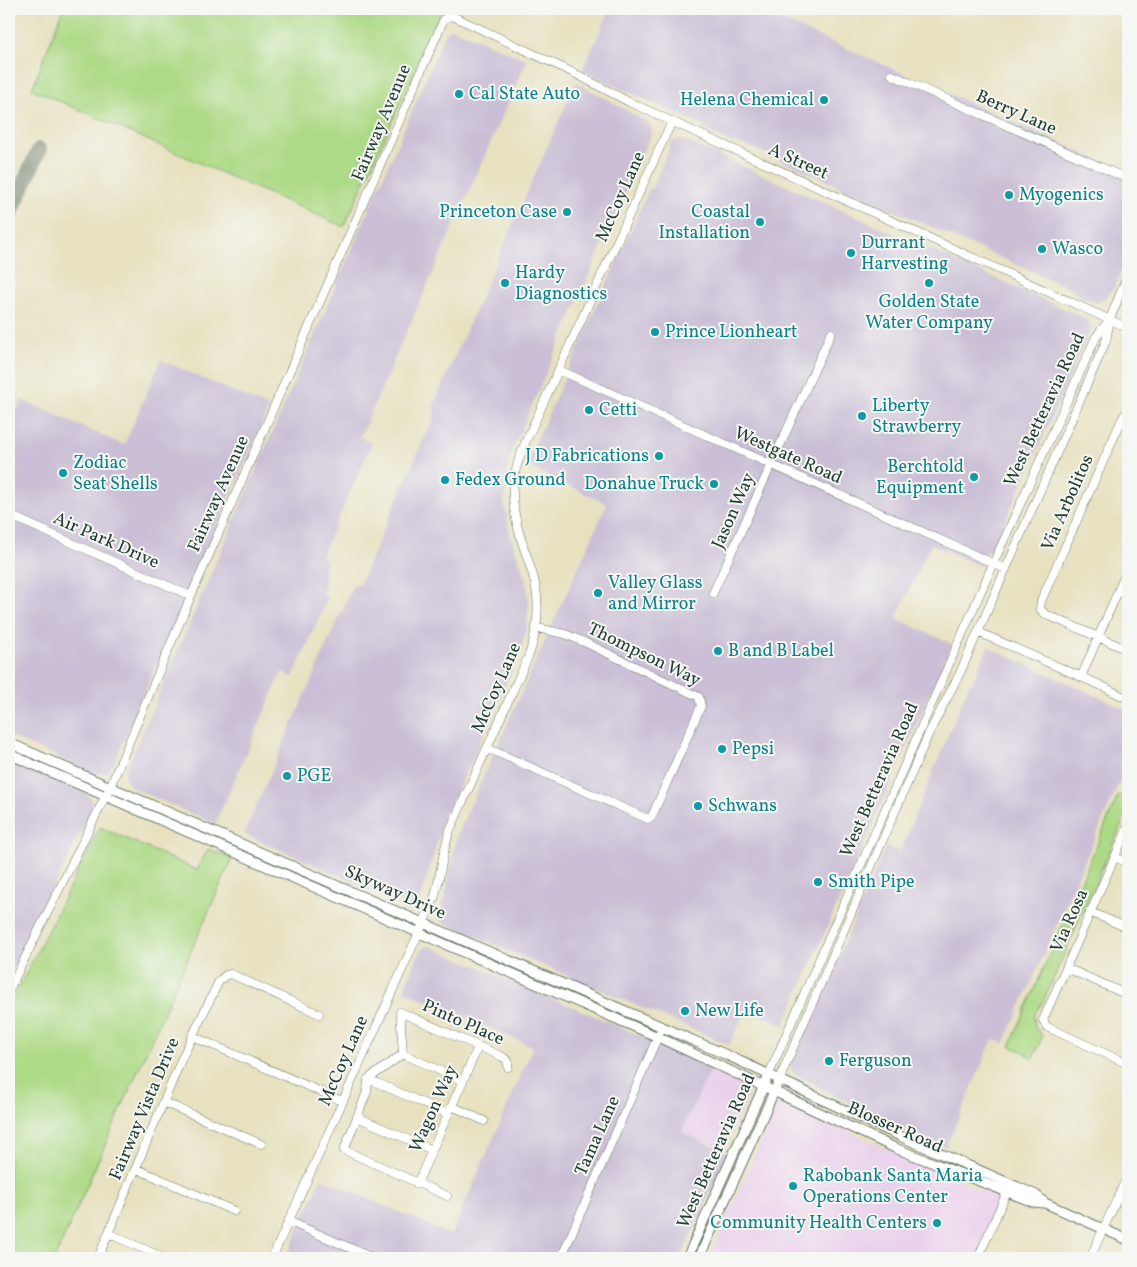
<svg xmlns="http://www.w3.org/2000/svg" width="1137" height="1267" viewBox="0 0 1137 1267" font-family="Vollkorn,serif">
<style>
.built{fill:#ead1ec}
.industrial{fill:#cabfd6}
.green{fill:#adda86;stroke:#668c5d}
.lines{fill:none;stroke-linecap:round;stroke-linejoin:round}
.taxiway{stroke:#838f7a;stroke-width:16}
.minor-casing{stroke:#657665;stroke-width:9}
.major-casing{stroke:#657665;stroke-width:11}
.minor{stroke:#fff;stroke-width:8}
.major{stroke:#fff;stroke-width:9}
.culture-dot{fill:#0f9aa8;stroke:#f6f6f2;stroke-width:2}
.labels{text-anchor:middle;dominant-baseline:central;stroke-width:4;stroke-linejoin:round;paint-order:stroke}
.culture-label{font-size:18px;fill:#0d838f;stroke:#f6f6f2;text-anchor:start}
.street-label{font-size:18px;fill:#1f3d34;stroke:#f6f6f2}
</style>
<rect width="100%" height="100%" fill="#f6f6f2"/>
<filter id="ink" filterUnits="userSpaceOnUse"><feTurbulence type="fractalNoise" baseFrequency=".02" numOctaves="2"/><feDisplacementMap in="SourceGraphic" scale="10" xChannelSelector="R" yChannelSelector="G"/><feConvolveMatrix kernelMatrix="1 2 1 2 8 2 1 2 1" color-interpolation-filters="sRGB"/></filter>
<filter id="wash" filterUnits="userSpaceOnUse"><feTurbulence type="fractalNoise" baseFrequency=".0096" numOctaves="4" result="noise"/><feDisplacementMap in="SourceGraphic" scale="20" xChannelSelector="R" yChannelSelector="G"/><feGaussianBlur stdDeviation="1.12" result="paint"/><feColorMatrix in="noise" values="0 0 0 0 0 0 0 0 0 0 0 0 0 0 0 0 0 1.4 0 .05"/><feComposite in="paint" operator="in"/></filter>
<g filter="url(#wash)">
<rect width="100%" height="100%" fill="#e7e1bf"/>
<!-- built -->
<path class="built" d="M711,1071l35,14 3,9 -25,56 -43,-18z
M784,1100l105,50 120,52 -5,2 -24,54h-271l68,-153z"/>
<!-- industrial -->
<path class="industrial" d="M610,9h147l371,164v83l-13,31 -12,13 -6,3 -20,-9 -1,-3 -328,-145 -18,-4 -22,-11 -12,-9 -114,-51z
M451,28l76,32 -167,377 12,6 -51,114 4,2 -2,36 5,2 -35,80 -11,-5 -67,152 -84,-37 -6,-9v-6l318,-733 3,-7z
M576,82l73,41 3,9 -141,321 -6,30 -1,19 7,35 16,47 2,20 -3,27 -7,24 -77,171 -22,74 -1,3 -10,3 -165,-72 110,-251 5,2 74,-166 2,-6 -1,-8 23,-54z
M681,139l406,180 4,9 -98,221 -7,2 -6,15 -49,-22 -35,74 56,26 -168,381 -38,-16 -17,36 -287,-123 -3,-6 8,-28 10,-53 150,-331 -81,-39 1,-3 122,-273 3,-1 20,-46z
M161,360l108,47 -156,358 -6,7 -11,2 -87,-38v-329l8,3 5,-10 102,45z
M988,647l135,61 5,4v51l-124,281 -11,-5 -47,108 -87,-39 -62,-33 -6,-5v-4l95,-219 14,5 70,-170 2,1z
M9,759l77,34 5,4 2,10 -84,170z
M429,946l212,90 70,33 -30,63 47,21 -47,105h-395l35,-80 130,57 82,-188 -130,-57 18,-41z"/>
<!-- green -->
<path class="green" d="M63,9h372l7,3 -98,215 -312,-138z
M1127,793v13l-5,17 -78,177 -10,15 1,13 8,7 -10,24 -6,-3 1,-2 -18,-8 108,-250z
M100,827l97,43 11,-21 24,10 -177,399h-46v-251z"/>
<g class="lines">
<!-- taxiway -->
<path class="taxiway" d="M9,216l30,-66"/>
</g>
</g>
<g filter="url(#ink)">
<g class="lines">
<defs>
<path id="minor" d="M892,75l236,104
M559,370l447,199
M1128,410l-6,9 -81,182 -1,8 5,5 83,36
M9,515l182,81
M713,593l118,-260
M978,632l124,54 26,13
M1081,677l47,-109
M487,748l161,71 4,-3 49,-110 -2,-9 -115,-55 -19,-8 -28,-6
M1128,827l-85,193 4,7 81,37
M1115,857l13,6
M1090,912l38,16
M1066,968l62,27
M9,990l101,-203 81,-191 253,-577 7,-3 6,2 119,56 53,28 499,226
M400,1012l103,45 5,4v6
M192,1036l150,65
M403,1054l60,27
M769,1074l224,-510 103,-227 12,-16
M780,1078l149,-345 31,-60 146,-332 4,-22 18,-45
M368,1079l-1,13 -23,58 103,46
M368,1079l80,35
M368,1079l35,-25 -3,-42
M163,1102l98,42
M452,1106l32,15
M357,1117l75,33
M137,1169l97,42
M417,1184l61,-137
M288,1221l85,37
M110,1234l54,24
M98,1258l84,-200 37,-77 7,-6 5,-1 88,40
M272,1258l162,-359c7,-23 8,-47 16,-69l79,-175c10,-28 12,-55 3,-83 -9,-28 -20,-53 -19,-83 0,-16 7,-33 13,-48l146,-320
M561,1258l101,-231
M978,1258l29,-66
M1090,1258l38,-83"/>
<path id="major" d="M9,743l720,313 171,80 136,59 9,8 83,37
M9,754l649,283 237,111 138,54 11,1
M687,1258l79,-177
M699,1258l78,-173"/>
</defs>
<!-- minor casing -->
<use href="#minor" class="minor-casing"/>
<!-- major casing -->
<use href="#major" class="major-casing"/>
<!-- minor -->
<use href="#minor" class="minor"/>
<!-- major -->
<use href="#major" class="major"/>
</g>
</g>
<!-- markers -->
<g class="culture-dot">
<circle cx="459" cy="94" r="5"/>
<circle cx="824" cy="100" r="5"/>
<circle cx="1009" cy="195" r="5"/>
<circle cx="567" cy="212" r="5"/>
<circle cx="760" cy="222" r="5"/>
<circle cx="1042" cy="249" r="5"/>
<circle cx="851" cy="253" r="5"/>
<circle cx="505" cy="283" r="5"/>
<circle cx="929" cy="283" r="5"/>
<circle cx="655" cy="332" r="5"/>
<circle cx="589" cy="410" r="5"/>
<circle cx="862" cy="416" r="5"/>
<circle cx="659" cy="456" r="5"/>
<circle cx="63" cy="473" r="5"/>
<circle cx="974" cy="477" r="5"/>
<circle cx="445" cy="480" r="5"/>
<circle cx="714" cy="484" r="5"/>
<circle cx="598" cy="593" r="5"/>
<circle cx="718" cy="651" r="5"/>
<circle cx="722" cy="749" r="5"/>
<circle cx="287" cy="776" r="5"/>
<circle cx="698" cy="806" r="5"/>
<circle cx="818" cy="882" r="5"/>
<circle cx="685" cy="1011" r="5"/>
<circle cx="829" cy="1061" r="5"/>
<circle cx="793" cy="1186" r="5"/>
<circle cx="937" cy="1223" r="5"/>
</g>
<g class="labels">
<!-- culture labels -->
<g class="culture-label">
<text x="469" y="94">Cal State Auto</text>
<text x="814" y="100" text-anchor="end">Helena Chemical</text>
<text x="1019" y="195">Myogenics</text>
<text x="557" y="212" text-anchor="end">Princeton Case</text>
<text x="750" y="212" text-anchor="end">Coastal<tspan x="750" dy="21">Installation</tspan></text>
<text x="861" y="243">Durrant<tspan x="861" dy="21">Harvesting</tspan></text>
<text x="1052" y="249">Wasco</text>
<text x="515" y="273">Hardy<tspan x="515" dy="21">Diagnostics</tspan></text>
<text x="929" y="302" text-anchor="middle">Golden State<tspan x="929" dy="21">Water Company</tspan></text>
<text x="665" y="332">Prince Lionheart</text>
<text x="872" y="406">Liberty<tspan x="872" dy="21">Strawberry</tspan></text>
<text x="599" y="410">Cetti</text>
<text x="649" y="456" text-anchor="end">J D Fabrications</text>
<text x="73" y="463">Zodiac<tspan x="73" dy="21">Seat Shells</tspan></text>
<text x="964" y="467" text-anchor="end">Berchtold<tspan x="964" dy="21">Equipment</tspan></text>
<text x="455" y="480">Fedex Ground</text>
<text x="704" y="484" text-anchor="end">Donahue Truck</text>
<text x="608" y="583">Valley Glass<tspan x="608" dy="21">and Mirror</tspan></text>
<text x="728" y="651">B and B Label</text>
<text x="732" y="749">Pepsi</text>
<text x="297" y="776">PGE</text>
<text x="708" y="806">Schwans</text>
<text x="828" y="882">Smith Pipe</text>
<text x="695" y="1011">New Life</text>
<text x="839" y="1061">Ferguson</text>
<text x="803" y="1176">Rabobank Santa Maria<tspan x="803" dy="21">Operations Center</tspan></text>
<text x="927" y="1223" text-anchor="end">Community Health Centers</text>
</g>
<!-- street labels -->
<g class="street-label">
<text transform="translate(1016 113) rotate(24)">Berry Lane</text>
<text transform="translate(382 123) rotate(-67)">Fairway Avenue</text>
<text transform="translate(798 162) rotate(24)">A Street</text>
<text transform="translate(621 197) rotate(-66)">McCoy Lane</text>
<text transform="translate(1045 410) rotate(-65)">West Betteravia Road</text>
<text transform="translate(788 456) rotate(24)">Westgate Road</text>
<text transform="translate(219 494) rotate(-66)">Fairway Avenue</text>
<text transform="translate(1068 503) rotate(-66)">Via Arbolitos</text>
<text transform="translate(734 511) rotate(-66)">Jason Way</text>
<text transform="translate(106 541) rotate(24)">Air Park Drive</text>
<text transform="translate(644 655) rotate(26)">Thompson Way</text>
<text transform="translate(497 688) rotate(-66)">McCoy Lane</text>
<text transform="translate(880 780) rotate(-66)">West Betteravia Road</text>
<text transform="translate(395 893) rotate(24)">Skyway Drive</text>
<text transform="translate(1070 921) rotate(-66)">Via Rosa</text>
<text transform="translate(463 1023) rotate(24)">Pinto Place</text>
<text transform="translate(344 1061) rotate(-66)">McCoy Lane</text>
<text transform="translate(145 1109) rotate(-67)">Fairway Vista Drive</text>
<text transform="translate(434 1109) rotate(-66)">Wagon Way</text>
<text transform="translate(895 1128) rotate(24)">Blosser Road</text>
<text transform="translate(598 1136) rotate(-66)">Tama Lane</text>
<text transform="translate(717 1151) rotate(-66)">West Betteravia Road</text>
</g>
</g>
<!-- margin -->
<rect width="1137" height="1267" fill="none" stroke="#f6f6f2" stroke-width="30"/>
</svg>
